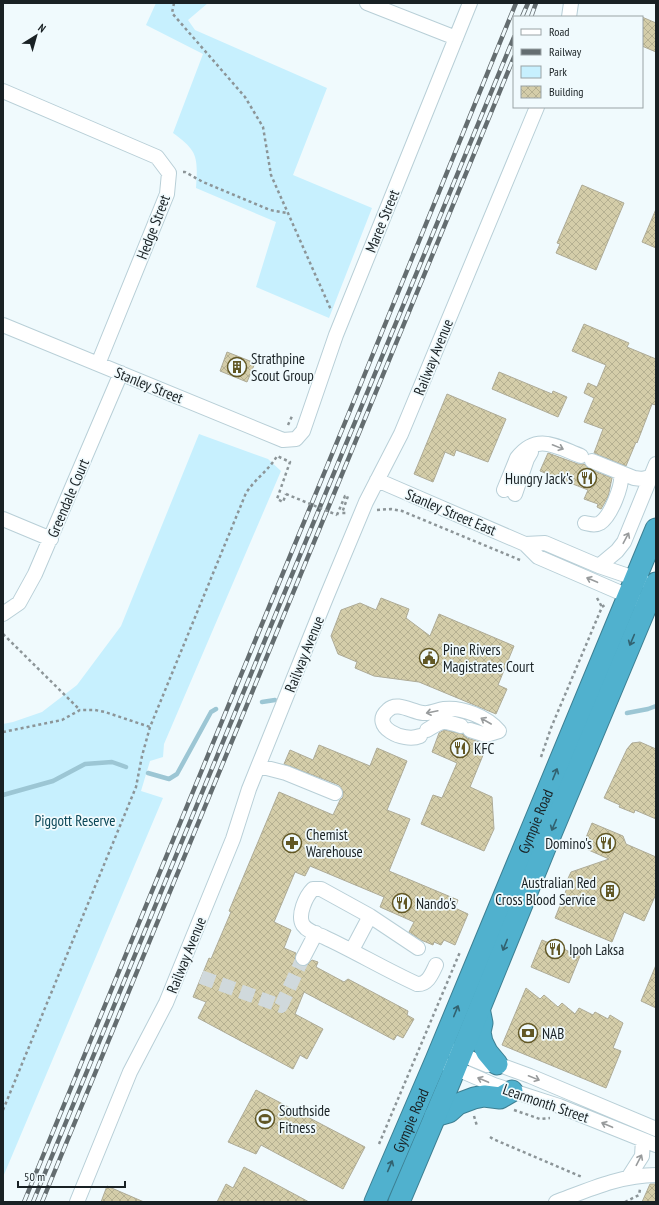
<svg xmlns="http://www.w3.org/2000/svg" width="659" height="1205" viewBox="0 0 659 1205" font-family="'PT Sans Narrow',sans-serif">
<style>
.green{fill:#c7f0fe}
.lines{fill:none;stroke-linecap:round;stroke-linejoin:round}
.stream{stroke:#9cc6d4;stroke-width:4.5}
.building{fill:url(#building-cross-hatch);stroke:#aeab97}
.minor-tunnel{stroke:#d0d9dc;stroke-width:14;stroke-dasharray:14 7;stroke-linecap:butt}
.minor-casing{stroke:#b8cfd7;stroke-width:16}
.highway-casing{stroke:#3d7f92;stroke-width:23}
.path{stroke:#8c9598;stroke-width:2.5;stroke-dasharray:3 3;stroke-linecap:butt}
.minor{stroke:#fff;stroke-width:14}
.highway{stroke:#50b1ce;stroke-width:21}
.rail-casing{stroke:#646d70;stroke-width:4.5}
.rail{stroke:#f0fafd;stroke-width:3;stroke-dasharray:9;stroke-linecap:butt}
.path-bridge{stroke:#8c9598;stroke-width:2.5;stroke-dasharray:3 3;stroke-linecap:butt}
.oneway{stroke:#989b9c}
.oneway2{stroke:#326270}
.labels{text-anchor:middle;dominant-baseline:central;stroke-width:3.5;stroke-linejoin:round;paint-order:stroke}
.street-label{font-size:15px;fill:#192124;stroke:#f0fafd}
.poi-label{font-size:15px;fill:#192124;stroke:#f0fafd;text-anchor:start}
.park-label{font-size:15px;fill:#0b4757;stroke:#f0fafd}
</style>
<defs>
<pattern id="building-cross-hatch" width="8" height="8" patternUnits="userSpaceOnUse"><rect width="8" height="8" fill="#d4cda9"/><path d="M0 0l8 8M0 8l8-8" fill="none" stroke="#b5b091"/></pattern>
</defs>
<rect width="100%" height="100%" fill="#f0fafd"/>
<!-- green -->
<path class="green" d="M156,3h52l-20,17 7,10 132,58 -34,87 79,33 -43,110 -73,-31 20,-65 -80,-34c2,-31 2,-37 -23,-55l30,-79 -57,-29z
M199,434l69,25 13,12 -117,273 -1,13 -13,4 -9,30 22,7 -160,379v-453l10,-2 29,-10 35,-27 44,-59z"/>
<g class="lines">
<!-- stream -->
<path class="stream" d="M262,702l13,-2
M627,713l21,-4 8,-3
M148,773l21,6 8,-5 34,-62 5,-3
M3,795l50,-14 32,-17 27,-2 14,5"/>
</g>
<!-- building -->
<path class="building" d="M642,17l14,6v29l-14,-6z
M582,185l42,18 -28,67 -40,-17 4,-9 -3,-1z
M656,209v39l-14,-6z
M584,324l45,19 -2,4 29,12v46l-4,-1 -15,39 -1,-1 -10,24 -32,-13 9,-24 -19,-7 10,-24 -10,-5 4,-10 9,4 9,-22 -34,-14z
M227,352l28,11 -8,19 -27,-11z
M499,372l53,22 1,-3 14,6 -9,20 -66,-28z
M447,394l59,25 -18,43 -32,-12 -2,6 -9,-4 -12,30 -19,-8z
M548,453l30,11h6l5,5 23,9 -4,19 -7,12 -4,-2 1,-3 -14,-5 4,-9 -48,-19z
M381,598l28,11 -3,9 24,18 9,-22 75,32 -16,39 9,4 -11,25 -77,-32 -45,-6 -19,-8 2,-6 -19,-8 -7,-18 10,-26 19,-7 16,7z
M444,730l19,4 4,4 16,5h5l-18,44 22,10 2,32 -10,22 -63,-27 12,-29 9,3 15,-35 -25,-11 7,-19z
M640,742l16,7v70l-21,-9 -1,3 -15,-6 1,-2 -16,-7 23,-49 5,-6z
M319,745l51,21 7,-18 30,13 -20,49 23,9 -21,52 69,29 -3,8 13,6 -13,31 -11,-5 -3,5 -7,-3 -1,3 -12,-5 -12,-8 5,-10 -34,-15 4,-10 -74,-31 -5,10 -10,-4 -21,50 17,8 -7,18 12,5 -1,6 4,6 4,1 4,-1 5,-5 6,2 -2,5 28,15 4,-3 60,32 -1,4 7,4 -11,19 -6,-3 -3,5 -90,-48 -9,22 28,15 -16,30 -7,-4 -7,14 -95,-51 8,-16 -13,-5 16,-39 2,1 20,-47 -2,-1 50,-119 54,23 7,-15 3,-3v-6l-4,-6 -55,-21 6,-14 23,10z
M592,823l31,13 3,8 30,13v37l-12,27 -20,-9 -12,30 -57,-24 12,-30 -3,-1 7,-15 38,-13 -25,-11 3,-7 -2,-1z
M542,940l38,16 -11,27 -38,-16z
M656,965v43l-15,-7z
M526,988l14,11 4,-4 14,12 4,-4 13,11 4,-6 14,7 2,-3 13,7 2,-4 13,8 -10,25 8,3 -15,37 -104,-43z
M256,1090l109,57 -22,42 -82,-44 -5,9 -28,-12z
M244,1167l65,35h-92l9,-18 7,4z
M650,1184h6v18h-14z
M107,1186l37,16h-43z"/>
<g class="lines">
<!-- minor-tunnel -->
<path class="minor-tunnel" d="M201,977l80,29 22,-48"/>
<defs>
<path id="minor" d="M367,3l89,35
M569,17l2,-14
M3,91l154,66 12,16 -2,21 -69,170
M3,325l280,115 13,-1 7,-8 33,-96 134,-332
M592,461l42,17 8,1 8,-2
M377,480l148,64 13,13 97,42
M504,490l13,-32c20,-26 40,-11 64,-2
M515,494l12,-35 4,-7
M3,519l48,20
M585,523c5,1 10,3 15,0 11,-7 23,-38 21,-50
M525,544l20,-1 54,23 44,15
M599,566l18,-15 7,-9 32,-78
M3,614l16,-11 16,-29 86,-201
M427,730c16,-10 16,-10 34,-4
M420,736c-17,7 -51,-10 -32,-26 9,-9 24,2 35,3 7,1 14,-3 21,-4 19,-2 43,8 55,22l-13,4 -16,-5
M259,766l27,7 49,20
M418,948l-48,-32 -49,-27h-8c-7,7 -16,26 -10,36 5,7 14,9 21,12 32,15 62,33 93,47 11,1 15,-11 19,-19
M352,950l18,-34
M303,958l13,-25
M453,1051l34,14 10,-1 33,12 126,53
M448,1065l46,20 65,21 97,39
M628,1178l14,-22 1,-16
M77,1202l53,-130 36,-69 67,-164 16,-50 77,-191 40,-96 35,-68 136,-327
M556,1202c32,-12 65,-27 100,-27"/>
<g id="highway">
<path d="M480,1013l2,10 -2,9 2,10 5,10 10,12"/>
<path d="M435,1116l14,-4 9,-8 16,-6 10,-2 16,2 12,-7"/>
<path id="s1" d="M375,1202l61,-142 220,-531"/>
<path d="M399,1202l51,-121 95,-233 111,-265"/>
</g>
</defs>
<!-- minor casing -->
<use href="#minor" class="minor-casing"/>
<!-- highway casing -->
<use href="#highway" class="highway-casing"/>
<!-- path -->
<path class="path" d="M174,3l-2,10 73,84 18,30 8,48 60,135
M183,172h2l18,10 67,28 17,3
M288,425l5,-11
M377,510l14,-1 11,2 118,49
M337,515l8,-19h3l-6,17h5
M597,598l5,9
M3,634l77,76
M3,732l59,-12 18,-10h15l10,2 45,15
M541,757l10,-29 51,-121 4,-3
M3,1110l133,-323 6,-31 8,-29 96,-234c9,-14 23,-23 31,-37l13,6 -13,37 6,3 3,-8
M514,1110l26,9 10,-1
M474,1116l3,10
M490,1137l3,2 89,38
M379,1144l81,-192
M625,1202l14,-7 1,-6"/>
<!-- minor -->
<use href="#minor" class="minor"/>
<!-- highway -->
<use href="#highway" class="highway"/>
<defs>
<path id="rail" d="M522,17l6,-14
M531,17l5,-14
M24,1202l327,-794 165,-405
M33,1202l481,-1165
M42,1202l472,-1145"/>
</defs>
<!-- rail casing -->
<use href="#rail" class="rail-casing"/>
<!-- rail -->
<use href="#rail" class="rail"/>
<!-- path-bridge -->
<path class="path-bridge" d="M286,494l51,21"/>
</g>
<!-- one-way arrows -->
<defs><path id="oneway-shaft" d="M-6 0H5M1.5-3L5.5 0L1.5 3" fill="none" stroke-width="1.6" stroke-linecap="round" stroke-linejoin="round"/></defs>
<g class="oneway">
<use href="#oneway-shaft" transform="translate(558 447) rotate(22)"/>
<use href="#oneway-shaft" transform="translate(626 538) rotate(-62)"/>
<use href="#oneway-shaft" transform="translate(592 580) rotate(-157)"/>
<use href="#oneway-shaft" transform="translate(432 712) rotate(168)"/>
<use href="#oneway-shaft" transform="translate(486 721) rotate(-150)"/>
<use href="#oneway-shaft" transform="translate(534 1078) rotate(22)"/>
<use href="#oneway-shaft" transform="translate(483 1080) rotate(-157)"/>
<use href="#oneway-shaft" transform="translate(607 1125) rotate(-157)"/>
<use href="#oneway-shaft" transform="translate(639 1160) rotate(-63)"/>
</g>
<g class="oneway2">
<use href="#oneway-shaft" transform="translate(632 640) rotate(113)"/>
<use href="#oneway-shaft" transform="translate(555 774) rotate(-68)"/>
<use href="#oneway-shaft" transform="translate(554 825) rotate(113)"/>
<use href="#oneway-shaft" transform="translate(505 945) rotate(112)"/>
<use href="#oneway-shaft" transform="translate(456 1011) rotate(-68)"/>
<use href="#oneway-shaft" transform="translate(390 1166) rotate(-67)"/>
</g>
<!-- icons -->
<defs>
<symbol id="building-ring" viewBox="-11 -11 22 22"><circle r="9.5" fill="#f0fafd" stroke="#615724" stroke-width="1.5"/><path d="M-4-6H4V6H1V3H-1V6H-4ZM-2.5-4.3h1.7v1.8h-1.7ZM.8-4.3h1.7v1.8H.8ZM-2.5-1h1.7V.8h-1.7ZM.8-1h1.7V.8H.8Z" fill="#615724"/></symbol>
<symbol id="restaurant-ring" viewBox="-11 -11 22 22"><circle r="9.5" fill="#f0fafd" stroke="#615724" stroke-width="1.5"/><path d="M-5-6h1v4h1v-4h1v4h1v-4h1v5L-1.5 .5V6h-2V.5L-5-1ZM5-6V6H3V1.5H1.5Q1.5-4 5-6Z" fill="#615724"/></symbol>
<symbol id="civic-ring" viewBox="-11 -11 22 22"><circle r="9.5" fill="#f0fafd" stroke="#615724" stroke-width="1.5"/><path d="M-.6-6.5H3V-4.5H.6V-3L4-1V1h2V6H-6V1h2V-1L-.6-3ZM-1.2 2.5V6h2.4V2.5Z" fill="#615724"/></symbol>
<symbol id="pharmacy-ring" viewBox="-11 -11 22 22"><circle r="9.5" fill="#f0fafd" stroke="#615724" stroke-width="1.5"/><path d="M-2-6h4v4h4v4h-4v4h-4v-4h-4v-4h4Z" fill="#615724"/></symbol>
<symbol id="bank-ring" viewBox="-11 -11 22 22"><circle r="9.5" fill="#f0fafd" stroke="#615724" stroke-width="1.5"/><path d="M-6-4H6V4H-6ZM0-2.3a2.3 2.3 0 1 0 0 4.6a2.3 2.3 0 1 0 0-4.6Z" fill="#615724"/></symbol>
<symbol id="stadium-ring" viewBox="-11 -11 22 22"><circle r="9.5" fill="#f0fafd" stroke="#615724" stroke-width="1.5"/><path d="M0-5a6.5 5 0 1 0 0 10a6.5 5 0 1 0 0-10ZM-3.5-1.8h7v3.6h-7Z" fill="#615724"/></symbol>
</defs>
<g fill-rule="evenodd">
<use href="#building-ring" x="226" y="356" width="22" height="22"/>
<use href="#restaurant-ring" x="576" y="467" width="22" height="22"/>
<use href="#civic-ring" x="418" y="647" width="22" height="22"/>
<use href="#restaurant-ring" x="449" y="737" width="22" height="22"/>
<use href="#pharmacy-ring" x="281" y="832" width="22" height="22"/>
<use href="#restaurant-ring" x="595" y="832" width="22" height="22"/>
<use href="#building-ring" x="599" y="880" width="22" height="22"/>
<use href="#restaurant-ring" x="391" y="892" width="22" height="22"/>
<use href="#restaurant-ring" x="544" y="938" width="22" height="22"/>
<use href="#bank-ring" x="517" y="1022" width="22" height="22"/>
<use href="#stadium-ring" x="254" y="1108" width="22" height="22"/>
</g>
<g class="labels">
<!-- street labels -->
<g class="street-label">
<text transform="translate(382 221) rotate(-68)">Maree Street</text>
<text transform="translate(153 227) rotate(-69)">Hedge Street</text>
<text transform="translate(433 357) rotate(-68)">Railway Avenue</text>
<text transform="translate(149 385) rotate(22)">Stanley Street</text>
<text transform="translate(68 498) rotate(-67)">Greendale Court</text>
<text transform="translate(451 512) rotate(23)">Stanley Street East</text>
<text transform="translate(304 654) rotate(-68)">Railway Avenue</text>
<text stroke="none"><textPath href="#s1" startOffset="413">Gympie Road</textPath></text>
<text transform="translate(186 955) rotate(-68)">Railway Avenue</text>
<text transform="translate(546 1103) rotate(19)">Learmonth Street</text>
<text stroke="none"><textPath href="#s1" startOffset="89">Gympie Road</textPath></text>
</g>
<!-- poi labels -->
<g class="poi-label">
<text x="251" y="358">Strathpine<tspan x="251" dy="17">Scout Group</tspan></text>
<text x="573" y="478" text-anchor="end">Hungry Jack's</text>
<text x="443" y="649">Pine Rivers<tspan x="443" dy="17">Magistrates Court</tspan></text>
<text x="474" y="748">KFC</text>
<text x="306" y="834">Chemist<tspan x="306" dy="17">Warehouse</tspan></text>
<text x="592" y="843" text-anchor="end">Domino's</text>
<text x="596" y="882" text-anchor="end">Australian Red<tspan x="596" dy="17">Cross Blood Service</tspan></text>
<text x="416" y="903">Nando's</text>
<text x="569" y="949">Ipoh Laksa</text>
<text x="542" y="1033">NAB</text>
<text x="279" y="1110">Southside<tspan x="279" dy="17">Fitness</tspan></text>
</g>
<!-- park labels -->
<g class="park-label">
<text x="75" y="820">Piggott Reserve</text>
</g>
</g>
<!-- border -->
<rect width="659" height="1205" fill="none" stroke="#192124" stroke-width="8"/>
<!-- legend -->
<rect x="513" y="16" width="130" height="92" fill="#f0fafd" stroke="#9aa3a6"/>
<rect x="521" y="29" width="20" height="6" fill="#ffffff" stroke="#9aa3a6"/>
<text x="549" y="36" font-size="12" fill="#192124">Road</text>
<rect x="521" y="49" width="20" height="6" fill="#646d70" stroke="#9aa3a6"/>
<text x="549" y="56" font-size="12" fill="#192124">Railway</text>
<rect x="521" y="66" width="20" height="12" fill="#c7f0fe" stroke="#9aa3a6"/>
<text x="549" y="76" font-size="12" fill="#192124">Park</text>
<rect x="521" y="86" width="20" height="12" fill="url(#building-cross-hatch)" stroke="#9aa3a6"/>
<text x="549" y="96" font-size="12" fill="#192124">Building</text>
<!-- north arrow -->
<g transform="translate(36 36) rotate(37)" stroke="#f0fafd" stroke-width="3" paint-order="stroke">
<path d="M0-3L7 15L0 10L-7 15Z" fill="#192124"/>
<text y="-6" font-size="11" font-weight="bold" text-anchor="middle" fill="#192124">N</text>
</g>
<!-- scale -->
<path d="M18 1181v6h107v-6" fill="none" stroke="#192124" stroke-width="2"/>
<text x="24" y="1181" font-size="12" fill="#192124" stroke="#f0fafd" stroke-width="3" paint-order="stroke">50 m</text>
</svg>
